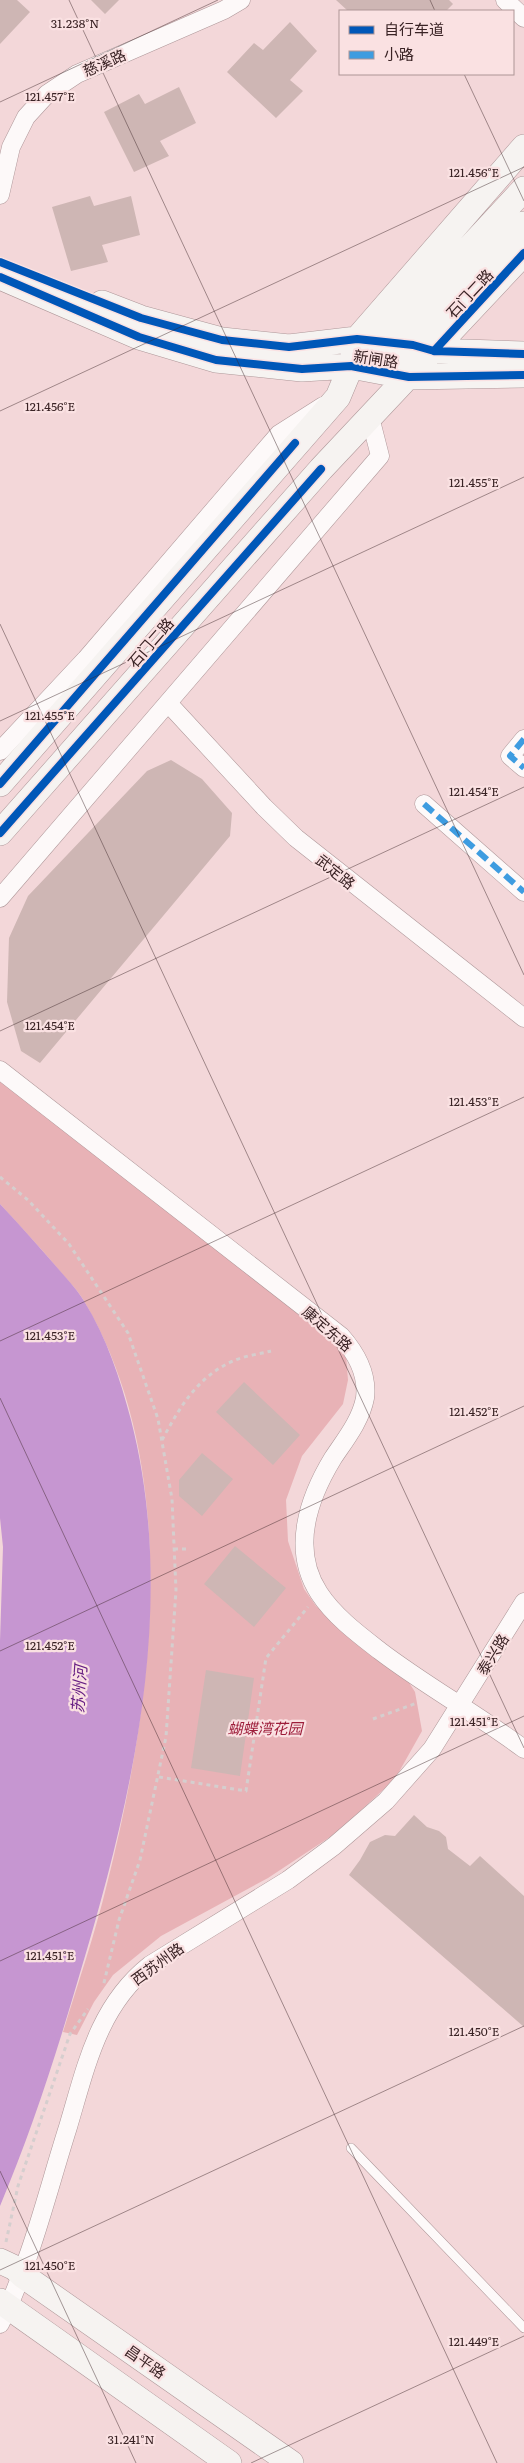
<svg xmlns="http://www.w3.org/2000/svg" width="524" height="2463" viewBox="0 0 524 2463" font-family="Literata,'Noto Sans SC',serif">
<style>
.green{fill:#e8b2b6}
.water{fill:#c696d1}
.building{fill:#ceb6b4}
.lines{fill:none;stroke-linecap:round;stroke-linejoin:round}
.lane-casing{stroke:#ae9799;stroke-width:10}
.street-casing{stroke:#ae9799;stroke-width:19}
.secondary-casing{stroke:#ae9799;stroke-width:26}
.path{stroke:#d5cece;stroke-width:3;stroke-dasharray:4 4;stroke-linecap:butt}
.lane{stroke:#fdf9f9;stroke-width:9}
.street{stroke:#fdf9f9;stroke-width:18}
.secondary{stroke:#f6f3f1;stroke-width:25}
.quiet{stroke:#3e9ce0;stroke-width:6;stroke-dasharray:12 6;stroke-linecap:butt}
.cycleway-casing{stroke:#fae1e2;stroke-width:11}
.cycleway{stroke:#0057b8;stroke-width:8}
.ticks{fill:none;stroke:#3a2325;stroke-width:1;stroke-opacity:0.45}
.labels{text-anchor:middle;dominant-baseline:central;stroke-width:4.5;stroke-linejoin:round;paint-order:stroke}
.street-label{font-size:15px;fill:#3a2325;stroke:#fae1e2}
.park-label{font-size:15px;font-style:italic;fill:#9d1d3a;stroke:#fae1e2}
.water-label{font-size:16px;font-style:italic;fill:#682184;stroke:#fae1e2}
.ticks-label{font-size:12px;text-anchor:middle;fill:#3a2325;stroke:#fae1e2;stroke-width:4.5;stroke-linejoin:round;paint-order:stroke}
</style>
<rect width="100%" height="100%" fill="#f3d7d9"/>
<!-- green -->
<path class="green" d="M0,1079l296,228 50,48 2,25 -5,24 -41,52 -16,44 2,41 16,48 12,17 89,70 10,16 7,39 -27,48 -59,54 -68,45 -107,58 -48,39 -19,27 -17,33 -14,-3c15,-49 32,-98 44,-148 46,-182 77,-414 -23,-583 -6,-11 -17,-21 -25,-31 -19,-23 -39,-44 -59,-66z"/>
<!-- water -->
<path class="water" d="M0,1204c21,22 41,45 61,68 8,9 17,19 23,29 23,37 36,78 47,119 47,183 2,377 -51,553 -23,79 -48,157 -80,233v-565l3,-94 -3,-29z"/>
<!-- building -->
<path class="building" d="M0,0h17l13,12 -30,32z
M91,0h28l-14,14z
M336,0h113l4,4 -7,7h-98z
M290,22l27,29 -27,29 13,11 -27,27 -49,-46 27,-29 9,7z
M179,87l17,36 -36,18 9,15 -35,16 -30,-60 35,-18 6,10z
M90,196l4,10 37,-10 9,39 -38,10 6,17 -37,9 -19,-64z
M171,760l31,19 30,34 -2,23 -190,227 -19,-12 -14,-49 2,-64 19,-42 119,-125z
M244,1382l56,53 -27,30 -57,-53z
M202,1453l31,26 -31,37 -23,-20v-16z
M235,1546l51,42 -32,39 -50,-43z
M206,1670l48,8 -14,98 -49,-8z
M414,1815l13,12 12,4 7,6 2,12 22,17 10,-10 44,40v131l-175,-152 11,-15 10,-18 15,-7 10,1z"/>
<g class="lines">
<defs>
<path id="lane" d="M351,2148l173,180"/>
<path id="street" d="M505,0l19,18
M0,195l11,-48 15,-30 21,-23 30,-20 147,-64 17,-10
M168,703l96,104 32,31 228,180
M524,739l-14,17 14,12
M0,751l86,-92 193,-225 44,-28
M424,804l100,88
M0,898l380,-442 -10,-39
M0,1070l341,266c15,17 27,38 24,62 -4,22 -20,42 -32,60 -25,41 -42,92 -14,135 15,23 39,41 61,58 46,35 97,63 144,98
M0,2324c31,-62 47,-131 68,-197 18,-60 30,-121 82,-162l138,-85 46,-34 52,-45 46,-52 92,-147"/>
<path id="secondary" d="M0,277l139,60 77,23 86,9 49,-3 58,11 115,-2
M102,303l39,15 81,22 67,7 68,-8 56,6 21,6 90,3
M373,350l9,-8 142,-153
M411,360l2,-15 111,-121
M0,784l338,-387 13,-31 6,-27 167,-192
M0,833l321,-364 203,-216
M0,2261l15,7 7,7 269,188
M0,2301l229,162"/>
</defs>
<!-- lane casing -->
<use href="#lane" class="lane-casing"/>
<!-- street casing -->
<use href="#street" class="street-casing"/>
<!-- secondary casing -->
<use href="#secondary" class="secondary-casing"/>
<!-- path -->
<path class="path" d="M0,1177l28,23 41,44 59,89 30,86 14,80 4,91 -10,147 -26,123 -21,60 -16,67
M162,1440c18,-33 35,-63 71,-79 11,-5 26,-7 38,-10
M174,1549h13
M373,1719l44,-16
M159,1777l87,14 20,-133 42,-51
M6,2242l12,-56 52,-152 18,-25"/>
<!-- lane -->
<use href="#lane" class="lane"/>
<!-- street -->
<use href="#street" class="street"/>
<!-- secondary -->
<use href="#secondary" class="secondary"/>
<!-- quiet -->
<path class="quiet" d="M524,739l-14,17 14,12
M424,804l100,88"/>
<defs>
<path id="cycleway" d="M0,262l141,56 81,22 67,7 68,-8 56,6 21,6 90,3
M0,277l139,60 77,23 86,9 49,-3 58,11 115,-2
M434,351l90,-98
M0,784l295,-341
M0,833l321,-364"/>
</defs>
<!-- cycleway casing -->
<use href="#cycleway" class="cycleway-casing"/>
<!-- cycleway -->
<use href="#cycleway" class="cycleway"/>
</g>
<!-- ticks -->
<path class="ticks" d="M69,0l455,975M430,0l5,11M464,74l60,127M0,102l218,-102M0,411l524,-244M0,624l524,1124M0,721l524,-244M0,1031l524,-244M0,1341l524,-244M0,1398l497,1065M0,1651l524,-245M0,1961l524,-245M0,2171l136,292M0,2270l524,-244M251,2463l273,-127"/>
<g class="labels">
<!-- street labels -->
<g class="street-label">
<text transform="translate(104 62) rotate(-24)">慈溪路</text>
<text transform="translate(469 293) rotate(-47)">石门二路</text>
<text transform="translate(376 358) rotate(9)">新闸路</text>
<text transform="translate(150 642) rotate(-49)">石门二路</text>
<text transform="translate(336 871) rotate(39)">武定路</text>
<text transform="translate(328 1328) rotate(41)">康定东路</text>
<text transform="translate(492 1654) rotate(-58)">泰兴路</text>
<text transform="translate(157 1963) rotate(-36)">西苏州路</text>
<text transform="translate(146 2361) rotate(35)">昌平路</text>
</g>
<!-- park labels -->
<g class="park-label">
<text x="265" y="1727">蝴蝶湾花园</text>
</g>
<!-- water labels -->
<g class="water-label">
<text transform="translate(78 1689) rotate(-86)">苏州河</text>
</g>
</g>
<g class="ticks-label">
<text x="75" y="28">31.238°N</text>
<text x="50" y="101">121.457°E</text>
<text x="474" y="177">121.456°E</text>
<text x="50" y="411">121.456°E</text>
<text x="474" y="487">121.455°E</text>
<text x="50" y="720">121.455°E</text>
<text x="474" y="796">121.454°E</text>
<text x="50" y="1030">121.454°E</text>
<text x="474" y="1106">121.453°E</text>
<text x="50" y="1340">121.453°E</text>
<text x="474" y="1416">121.452°E</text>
<text x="50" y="1650">121.452°E</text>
<text x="474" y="1726">121.451°E</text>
<text x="50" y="1960">121.451°E</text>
<text x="474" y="2036">121.450°E</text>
<text x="50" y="2270">121.450°E</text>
<text x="474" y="2346">121.449°E</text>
<text x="131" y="2444">31.241°N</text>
</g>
<!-- legend -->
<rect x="339" y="10" width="175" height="65" fill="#fae1e2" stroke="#ad9596"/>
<rect x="349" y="26" width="25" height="8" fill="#0057b8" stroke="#ad9596"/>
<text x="384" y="35" font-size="15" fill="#3a2325">自行车道</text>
<rect x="349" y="51" width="25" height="8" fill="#3e9ce0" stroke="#ad9596"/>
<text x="384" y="60" font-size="15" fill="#3a2325">小路</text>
</svg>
